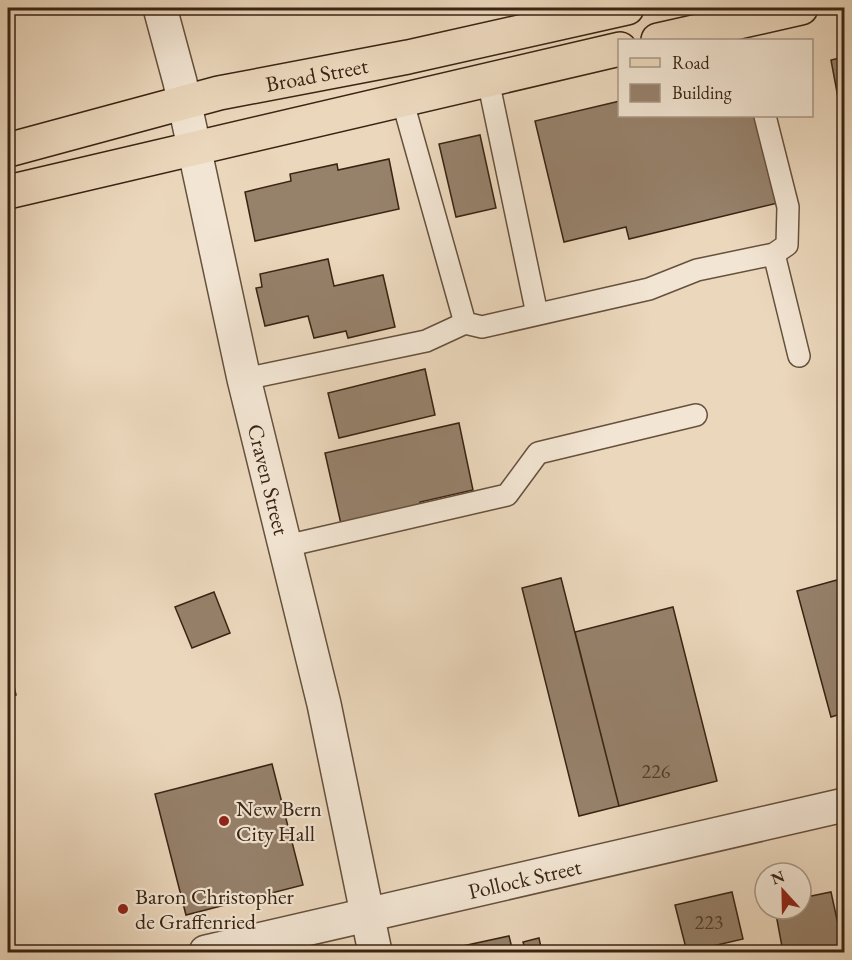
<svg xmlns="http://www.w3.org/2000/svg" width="852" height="960" viewBox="0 0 852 960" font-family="'EB Garamond',serif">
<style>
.building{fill:#96816b;stroke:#392413;stroke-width:1.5}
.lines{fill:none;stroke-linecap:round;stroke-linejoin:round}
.service-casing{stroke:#66513d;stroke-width:24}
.minor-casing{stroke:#66513d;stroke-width:36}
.tertiary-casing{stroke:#66513d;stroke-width:36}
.primary-casing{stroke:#392413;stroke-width:36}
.service{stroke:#f2e5d3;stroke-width:21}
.minor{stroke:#f2e5d3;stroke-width:33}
.tertiary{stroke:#f2e5d3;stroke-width:33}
.primary{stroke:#ebd7bc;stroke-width:33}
.poi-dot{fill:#8f2418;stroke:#f2e5d3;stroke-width:2}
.labels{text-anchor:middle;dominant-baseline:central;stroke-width:4.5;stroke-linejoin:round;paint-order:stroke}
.number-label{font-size:20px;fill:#503b29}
.street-label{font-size:22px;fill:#392413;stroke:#f2e5d3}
.poi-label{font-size:22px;fill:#392413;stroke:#f2e5d3;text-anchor:start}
</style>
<rect width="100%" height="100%" fill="#ebd7bc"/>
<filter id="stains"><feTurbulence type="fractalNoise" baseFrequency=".00333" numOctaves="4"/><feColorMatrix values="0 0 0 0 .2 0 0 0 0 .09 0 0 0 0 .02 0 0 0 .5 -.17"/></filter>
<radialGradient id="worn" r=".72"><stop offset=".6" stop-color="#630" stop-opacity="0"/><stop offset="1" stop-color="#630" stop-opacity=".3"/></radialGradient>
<!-- building -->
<path class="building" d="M844,57v73l-13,-70z
M620,101v15h141l21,86 -153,37 -3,-12 -62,15 -29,-121z
M480,135l16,73 -40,9 -17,-73z
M389,159l10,50 -144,32 -10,-49 46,-11 -1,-7 47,-10 1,6z
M328,259l6,27 49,-11 12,52 -47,11 -2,-7 -32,7 -6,-22 -43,10 -9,-38 6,-1 -2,-13z
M425,369l10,46 -96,23 -11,-45z
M459,423l14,67 -53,12 1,4 -80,18 -16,-71z
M561,578l58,228 -40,10 -57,-228z
M844,578v135l-13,4 -34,-126z
M214,592l16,41 -38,15 -17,-41z
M673,607l44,174 -98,25 -44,-174z
M8,661l8,34 -8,2z
M272,764l31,121 -117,30 -31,-121z
M732,892l11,47 -56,13 -12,-47z
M831,892l13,60h-61l-8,-43h26v-11z
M509,936l4,16h-78z
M539,938l3,14h-16l-3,-10z"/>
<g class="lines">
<defs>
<path id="service" d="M488,80l49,234
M402,99l63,224 17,4 167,-38 48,-19 77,-16 13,-9 1,-38 -23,-91
M774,254l25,102
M244,379l182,-38 39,-18
M286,546l221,-51 31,-42 158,-38"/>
<g id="minor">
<path id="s1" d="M160,8l20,74 64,297 80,325 51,248"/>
</g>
<g id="tertiary">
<path id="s2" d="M206,952l638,-147"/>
</g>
<g id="primary">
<path d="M658,40l143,-32"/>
<path id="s3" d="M8,150l211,-57 189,-36 219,-49"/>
<path d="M8,192l612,-143"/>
</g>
</defs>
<!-- service casing -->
<use href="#service" class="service-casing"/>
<!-- minor casing -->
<use href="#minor" class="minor-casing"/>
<!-- tertiary casing -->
<use href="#tertiary" class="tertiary-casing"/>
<!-- primary casing -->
<use href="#primary" class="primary-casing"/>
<!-- service -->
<use href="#service" class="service"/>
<!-- minor -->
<use href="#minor" class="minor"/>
<!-- tertiary -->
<use href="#tertiary" class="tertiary"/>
<!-- primary -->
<use href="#primary" class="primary"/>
</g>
<!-- markers -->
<g class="poi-dot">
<circle cx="224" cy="821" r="6"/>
<circle cx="123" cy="909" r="6"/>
</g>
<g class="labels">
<!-- number labels -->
<g class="number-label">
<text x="656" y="771">226</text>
<text x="709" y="922">223</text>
</g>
<!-- street labels -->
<g class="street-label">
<text stroke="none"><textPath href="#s3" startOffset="318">Broad Street</textPath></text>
<text stroke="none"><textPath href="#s1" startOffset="484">Craven Street</textPath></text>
<text stroke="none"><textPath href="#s2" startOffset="327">Pollock Street</textPath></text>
</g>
<!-- poi labels -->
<g class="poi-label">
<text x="236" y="808">New Bern<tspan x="236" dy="25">City Hall</tspan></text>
<text x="135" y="896">Baron Christopher<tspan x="135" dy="25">de Graffenried</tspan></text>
</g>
</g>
<!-- margin -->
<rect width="852" height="960" fill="none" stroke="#ebd7bc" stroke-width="30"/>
<rect x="9" y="9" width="834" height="942" fill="none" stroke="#392413" stroke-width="3"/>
<rect x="15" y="15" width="822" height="930" fill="none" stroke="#392413" stroke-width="1.5"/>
<!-- legend -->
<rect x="618" y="39" width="195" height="78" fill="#f2e5d3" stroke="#a89886" stroke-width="1.5"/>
<rect x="630" y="58" width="30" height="9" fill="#ebd7bc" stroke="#a89886" stroke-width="1.5"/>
<text x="672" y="69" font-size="18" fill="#392413">Road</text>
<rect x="630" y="84" width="30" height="18" fill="#96816b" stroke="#a89886" stroke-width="1.5"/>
<text x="672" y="99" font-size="18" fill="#392413">Building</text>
<!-- north arrow -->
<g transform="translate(783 891) rotate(338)"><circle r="28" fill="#f2e5d3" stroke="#a89886" stroke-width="1.5"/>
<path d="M0-4.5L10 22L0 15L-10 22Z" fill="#8f2418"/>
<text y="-9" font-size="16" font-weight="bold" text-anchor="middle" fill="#392413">N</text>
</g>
<rect width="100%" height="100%" filter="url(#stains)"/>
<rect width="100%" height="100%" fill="url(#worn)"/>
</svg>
